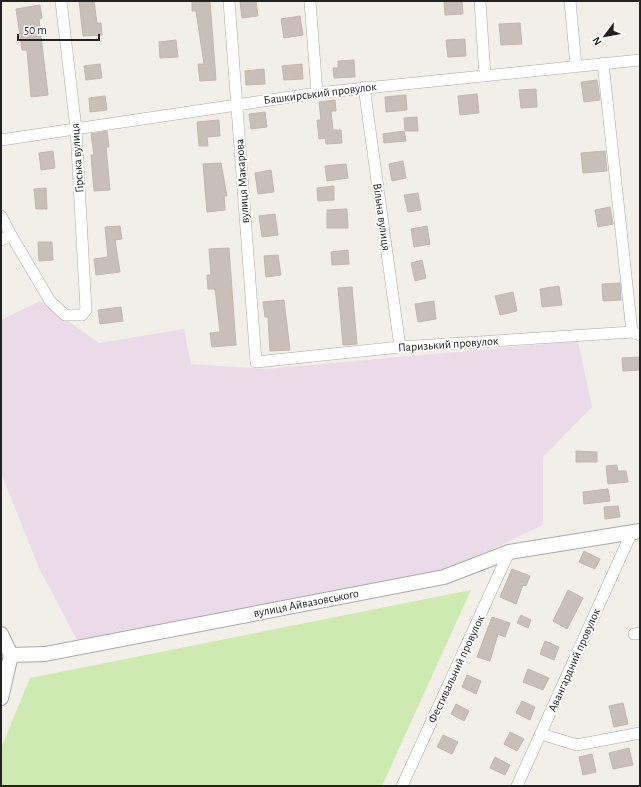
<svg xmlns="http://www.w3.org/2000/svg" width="641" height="787" viewBox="0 0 641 787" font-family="'Alegreya Sans',sans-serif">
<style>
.industrial{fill:#ebdbe8}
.grass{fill:#cdebb0}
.building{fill:#c7bfb8;stroke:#c4b6ab}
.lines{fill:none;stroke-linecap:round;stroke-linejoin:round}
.minor-casing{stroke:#a9a9a9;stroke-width:12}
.tertiary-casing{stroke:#a9a9a9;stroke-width:16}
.minor{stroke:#fff;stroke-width:11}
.tertiary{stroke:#fff;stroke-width:14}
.labels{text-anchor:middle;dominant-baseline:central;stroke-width:4;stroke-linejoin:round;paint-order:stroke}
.street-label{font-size:12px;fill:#222;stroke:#fff}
</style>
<rect width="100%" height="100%" fill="#f2efe9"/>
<!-- industrial -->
<path class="industrial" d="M40,301l59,42 85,-14 7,35 75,5 312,-28 14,66 -49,50v68l-92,44 -373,73 -39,-74 -38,-95v-153z"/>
<!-- grass -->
<path class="grass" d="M471,590l-89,196h-381v-38l29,-70z"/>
<!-- building -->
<path class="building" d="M79,1h15l3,22h4l1,12 -19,1z
M192,1h18l6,79 -16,1 -2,-17h6l-8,-53h-4z
M245,1h11l2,15 -16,2 -2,-16z
M444,1h18l1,13 -18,1z
M40,5l2,13 -3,1 9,76 -17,2 -4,-47h-5l-6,-41z
M300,16l3,19 -19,3 -3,-19z
M520,23l2,21 -21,1 -2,-21z
M465,39l1,17 -18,1 -2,-17z
M176,40l2,17 -18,1 -1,-16z
M354,60l1,17 -21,1 -1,-10h5v-7z
M100,64l2,14 -16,2 -2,-14z
M302,64l1,15 -19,1 -2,-14z
M264,69l1,15 -19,1 -1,-14z
M597,80l3,20 -16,2 -3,-20z
M536,89l1,18 -16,1 -2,-18z
M477,94l2,19 -19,2 -2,-19z
M406,95l1,15 -21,2 -1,-15z
M105,96l2,14 -17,2 -1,-14z
M335,100l1,11h-5l2,19h8l1,13 -16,1 -1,-6 -6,1 -2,-19h4l-2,-18z
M265,112l2,15 -16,2 -2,-15z
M417,117l1,14h-13l-1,-13z
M219,120l1,16 -13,1 1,9h-9l-2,-24z
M107,131l2,16h-3l4,43 -16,1 -3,-36h3l-3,-21z
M404,131l2,10 -22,2 -1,-9z
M53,151l2,17 -14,2 -2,-17z
M605,151l2,20 -24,2 -2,-20z
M403,161l3,17 -14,3 -3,-17z
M221,163l6,33h-3l1,14 -18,2 -4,-48z
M346,164l2,14 -21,3 -2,-15z
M271,170l3,22 -16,2 -3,-21z
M334,186v14l-16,1 -1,-13z
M46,188l1,21h-11l-2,-20z
M418,193l3,17 -13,2 -4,-17z
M610,207l3,17 -15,3 -3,-17z
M347,209l1,19h-21v-18z
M275,214l3,21 -16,2 -3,-21z
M120,226l2,13 -7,1 5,32 -24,3 -2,-16 14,-2 -3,-30z
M427,226l3,18 -16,3 -3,-18z
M38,242h14l1,18 -14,1z
M229,248l7,97 -24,2 -2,-14 10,-1 -5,-43h-7l-1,-14h4l-2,-26z
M348,250l1,14 -17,1 -1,-13z
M278,255l3,20 -15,2 -2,-21z
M422,260l4,18 -11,3 -4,-18z
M620,283l1,17 -18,1 -1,-17z
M559,286l3,19 -20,2 -2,-18z
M352,287l5,57 -14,1 -5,-57z
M513,292l4,19 -17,4 -5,-19z
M284,300l6,50 -20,1 -2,-34h-3l-2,-15z
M434,301l2,18 -18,3 -3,-18z
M121,307l2,14 -23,3 -2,-14z
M639,357l1,13 -17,1 -1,-13z
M576,451l21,1v10h-21z
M617,465l1,6h8l2,11 -20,2 -2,-18z
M608,489l2,12 -26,3 -1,-12z
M618,506l2,11 -15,2 -1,-12z
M584,551l16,8 -5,10 -16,-7z
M512,569l18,7 -4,10 -3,-1 -7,19 -16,-7z
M568,590l15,8 -16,31 -14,-8z
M521,615l10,5 -3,8 -11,-5z
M492,617l18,6 -5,14 -7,-3 -8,27 -13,-4z
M545,641l14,6 -5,13 -14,-6z
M528,669l21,9 -6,12 -20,-8z
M467,675l14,6 -5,13 -14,-7z
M522,701l13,6 -5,13 -14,-7z
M623,703l5,21 -14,3 -5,-21z
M456,704l13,7 -5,10 -13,-7z
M510,732l14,7 -7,12 -13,-7z
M443,735l15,7 -6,12 -15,-7z
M629,748l4,17 -20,4 -4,-16z
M592,754l4,18 -13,3 -4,-18z
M495,757l15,8 -5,10 -15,-7z"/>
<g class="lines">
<defs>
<path id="minor" d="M229,1l27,361 144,-15 232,-15 8,3
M310,1l7,92
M480,1l5,75
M570,1l6,65
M603,63l29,269
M364,87l36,260
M1,140l316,-47 323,-33
M1,216l10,19 -10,5
M11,235l39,66 15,14h17l4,-5 -10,-181 -15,-128
M634,634l6,-1
M541,734l36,11 63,-12
M402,786l107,-234
M517,786l114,-252"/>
<path id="tertiary" d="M1,634l10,21
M11,655l34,-1 399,-77 65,-25 131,-21
M1,698l10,-43"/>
</defs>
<!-- minor casing -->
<use href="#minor" class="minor-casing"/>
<!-- tertiary casing -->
<use href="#tertiary" class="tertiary-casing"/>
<!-- minor -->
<use href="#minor" class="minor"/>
<!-- tertiary -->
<use href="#tertiary" class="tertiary"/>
</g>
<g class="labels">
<!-- street labels -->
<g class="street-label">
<text transform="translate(320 93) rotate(-7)">Башкирський провулок</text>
<text transform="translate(77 158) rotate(-94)">Гірська вулиця</text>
<text transform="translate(242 181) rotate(-94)">вулиця Макарова</text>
<text transform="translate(382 217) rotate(82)">Вільна вулиця</text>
<text transform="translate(448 344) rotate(-4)">Паризький провулок</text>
<text transform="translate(306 603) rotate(-11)">вулиця Айвазовського</text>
<text transform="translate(574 660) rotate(-66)">Авангардний провулок</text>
<text transform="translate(456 669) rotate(-65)">Фестивальний провулок</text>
</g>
</g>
<!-- border -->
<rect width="641" height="787" fill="none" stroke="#222222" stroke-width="4"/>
<!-- north arrow -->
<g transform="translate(605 36) rotate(238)" stroke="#ffffff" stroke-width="3" paint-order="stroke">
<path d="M0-3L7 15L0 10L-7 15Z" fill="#222222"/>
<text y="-6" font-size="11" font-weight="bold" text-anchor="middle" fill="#222222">N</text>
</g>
<!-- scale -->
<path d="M18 34v6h81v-6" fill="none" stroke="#222222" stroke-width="2"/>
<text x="24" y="34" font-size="12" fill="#222222" stroke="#ffffff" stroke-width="3" paint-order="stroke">50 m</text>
</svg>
